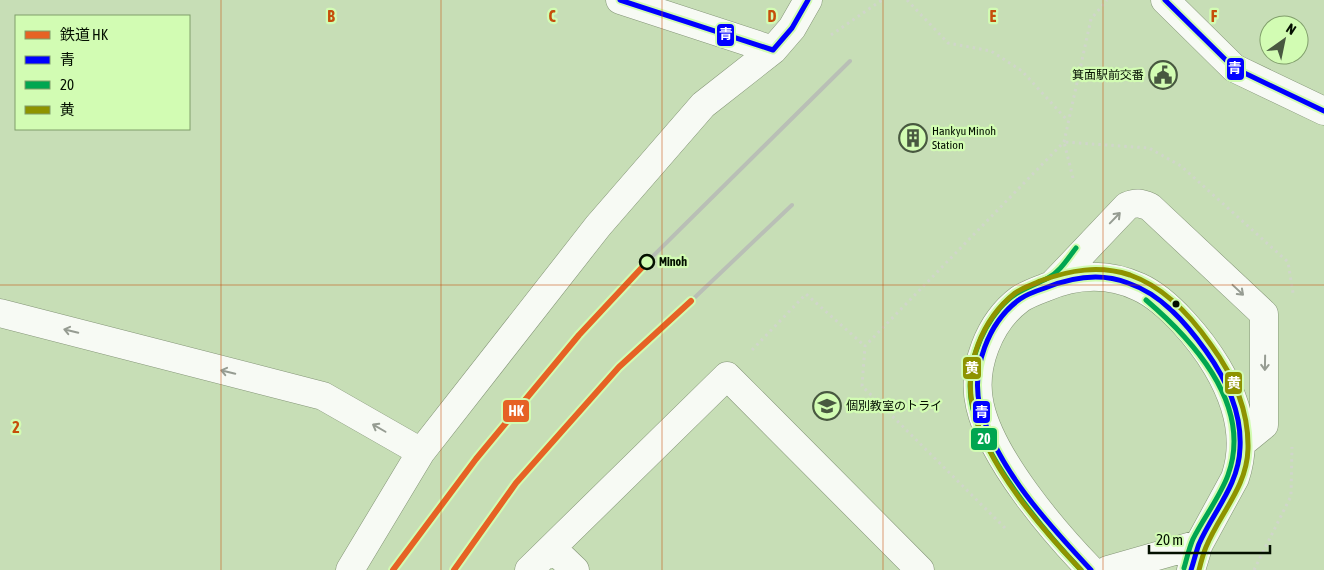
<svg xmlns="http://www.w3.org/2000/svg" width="1324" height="570" viewBox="0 0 1324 570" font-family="'Asap Condensed','Noto Sans JP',sans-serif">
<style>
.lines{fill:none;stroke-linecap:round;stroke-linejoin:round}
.minor-casing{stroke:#839476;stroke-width:29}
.path{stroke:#d0d6ca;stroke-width:3;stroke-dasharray:2.5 4;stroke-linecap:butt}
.minor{stroke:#f7faf4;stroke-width:28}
.rail{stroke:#b9bfb6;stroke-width:4}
.bus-1-casing{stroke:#d2fcb3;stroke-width:9}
.bus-2-casing{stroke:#d2fcb3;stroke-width:9}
.bus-3-casing{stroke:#d2fcb3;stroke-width:9}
.bus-1{stroke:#00f;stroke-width:5}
.bus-2{stroke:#00a651;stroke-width:5}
.bus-3{stroke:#8e9300;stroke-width:5}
.rail-1-casing{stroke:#d2fcb3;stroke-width:10}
.rail-1{stroke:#e66225;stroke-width:6}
.oneway{stroke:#969c92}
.grid{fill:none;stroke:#c64e0a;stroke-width:1;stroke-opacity:0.55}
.stop-dot{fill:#d2fcb3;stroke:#041000;stroke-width:2.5}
.bus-dot{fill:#041000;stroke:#d2fcb3;stroke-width:2}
.labels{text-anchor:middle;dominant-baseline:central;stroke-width:4.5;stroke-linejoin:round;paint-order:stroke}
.poi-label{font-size:12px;fill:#041000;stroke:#d2fcb3;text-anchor:start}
.stop-label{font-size:12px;font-weight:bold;fill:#041000;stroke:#d2fcb3;text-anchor:start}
.grid-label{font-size:16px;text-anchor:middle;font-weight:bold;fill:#c64e0a;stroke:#d2fcb3;stroke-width:4.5;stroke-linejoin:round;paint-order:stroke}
.line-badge{stroke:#d2fcb3;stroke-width:2}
.badge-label{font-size:14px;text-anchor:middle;font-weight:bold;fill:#fff}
</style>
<rect width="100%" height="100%" fill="#c7deb6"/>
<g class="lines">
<defs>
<path id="minor" d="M620,0l153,50
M1165,0l69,68 90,43
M1053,284l74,-78c9,-4 14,-3 23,1l114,107v111l-22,18
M0,313l323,83 98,56
M552,548l23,22
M350,570l71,-118 177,-226 105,-121 70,-55 19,-22 16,-28
M529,570l198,-194 193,194
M1091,570c-38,-39 -99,-111 -111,-164 -9,-38 9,-84 40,-107 8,-5 16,-8 24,-11 32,-14 63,-16 95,-1 29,13 62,53 78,80 20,34 31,73 18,111l-36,66 -8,26
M1108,570l91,-26"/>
</defs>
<!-- minor casing -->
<use href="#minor" class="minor-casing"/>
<!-- path -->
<path class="path" d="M907,0l41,43 43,8 31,20 46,50
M831,35l51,-35
M1073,178l-9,-36 85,6 32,18 107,96 5,31
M752,350l54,-56 59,52
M1005,528l-143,-142 3,-40 199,-204 27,-123 16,-19
M1254,570l37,-74 1,-49"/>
<!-- minor -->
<use href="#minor" class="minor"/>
<!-- rail -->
<path class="rail" d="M649,260l201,-199
M691,301l101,-96"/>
<defs>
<path id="bus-1" d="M620,0l153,50 19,-22 16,-28
M1165,0l69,68 90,43
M1091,570c-42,-45 -95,-102 -111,-163 -9,-38 8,-85 40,-108 7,-5 16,-8 25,-11 27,-11 55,-16 83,-5 33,11 58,40 78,68 20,28 36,62 34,97 -1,37 -27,64 -41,96 -3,8 -5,17 -8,26"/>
<path id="bus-2" d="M1076,248c-8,10 -16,24 -28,30 -19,10 -33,12 -48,30 -21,25 -33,59 -29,91 7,54 73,132 110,171
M1146,300c48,41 107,106 82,175 -7,20 -25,44 -35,64 -4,9 -6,19 -9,29"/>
<path id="bus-3" d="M1081,570c-41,-43 -94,-104 -108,-162 -10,-41 9,-89 42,-115 7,-5 17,-8 25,-12 30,-11 59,-16 90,-6 34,12 61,41 81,70 22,30 38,65 37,104 -1,38 -28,64 -42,98 -3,7 -5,15 -7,23"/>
</defs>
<!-- bus-1 casing -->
<use href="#bus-1" class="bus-1-casing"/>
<!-- bus-2 casing -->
<use href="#bus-2" class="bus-2-casing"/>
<!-- bus-3 casing -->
<use href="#bus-3" class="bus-3-casing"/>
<!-- bus-1 -->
<use href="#bus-1" class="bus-1"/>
<!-- bus-2 -->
<use href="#bus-2" class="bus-2"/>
<!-- bus-3 -->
<use href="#bus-3" class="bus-3"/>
<defs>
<path id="rail-1" d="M393,570l83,-111 103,-124 70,-75
M454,570l62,-87 103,-116 72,-66"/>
</defs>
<!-- rail-1 casing -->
<use href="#rail-1" class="rail-1-casing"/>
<!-- rail-1 -->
<use href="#rail-1" class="rail-1"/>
</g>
<!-- one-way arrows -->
<defs><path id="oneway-shaft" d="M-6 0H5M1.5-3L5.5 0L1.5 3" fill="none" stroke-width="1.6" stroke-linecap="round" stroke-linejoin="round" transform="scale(1.25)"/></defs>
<g class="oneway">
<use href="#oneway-shaft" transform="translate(1115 218) rotate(-46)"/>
<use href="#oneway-shaft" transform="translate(1238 290) rotate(43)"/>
<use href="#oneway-shaft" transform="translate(71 331) rotate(-166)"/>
<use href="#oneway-shaft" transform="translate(1265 363) rotate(91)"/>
<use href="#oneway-shaft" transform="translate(228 372) rotate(-166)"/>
<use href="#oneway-shaft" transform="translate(379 428) rotate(-150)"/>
</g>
<!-- grid -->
<path class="grid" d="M221,0v570M441,0v570M662,0v570M883,0v570M1103,0v570M0,285h1324"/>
<!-- icons -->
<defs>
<symbol id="civic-ring" viewBox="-11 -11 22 22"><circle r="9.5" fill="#d2fcb3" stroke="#485840" stroke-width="1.5"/><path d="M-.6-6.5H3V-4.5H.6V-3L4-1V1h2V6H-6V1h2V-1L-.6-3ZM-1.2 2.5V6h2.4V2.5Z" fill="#485840"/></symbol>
<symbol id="building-ring" viewBox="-11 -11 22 22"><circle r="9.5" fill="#d2fcb3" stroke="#485840" stroke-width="1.5"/><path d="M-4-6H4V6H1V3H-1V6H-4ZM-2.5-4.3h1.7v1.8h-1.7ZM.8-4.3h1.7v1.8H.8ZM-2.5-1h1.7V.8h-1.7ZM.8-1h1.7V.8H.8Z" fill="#485840"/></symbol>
<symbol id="school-ring" viewBox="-11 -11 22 22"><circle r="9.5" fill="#d2fcb3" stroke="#485840" stroke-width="1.5"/><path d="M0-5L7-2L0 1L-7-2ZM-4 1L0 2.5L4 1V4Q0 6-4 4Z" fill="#485840"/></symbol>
</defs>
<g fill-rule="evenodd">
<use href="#civic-ring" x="1147" y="59" width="32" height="32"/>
<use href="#building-ring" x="897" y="122" width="32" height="32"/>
<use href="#school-ring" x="811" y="390" width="32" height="32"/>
</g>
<!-- markers -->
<circle class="stop-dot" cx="647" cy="262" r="7"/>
<circle class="bus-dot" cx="1176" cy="304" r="4.5"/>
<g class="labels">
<!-- poi labels -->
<g class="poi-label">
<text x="1144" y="75" text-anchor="end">箕面駅前交番</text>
<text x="932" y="131">Hankyu Minoh<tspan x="932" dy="14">Station</tspan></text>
<text x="846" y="406">個別教室のトライ</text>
</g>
<!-- stop labels -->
<g class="stop-label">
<text x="659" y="262">Minoh</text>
</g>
</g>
<g class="grid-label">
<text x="331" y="22">B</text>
<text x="552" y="22">C</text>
<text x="772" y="22">D</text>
<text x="993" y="22">E</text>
<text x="1214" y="22">F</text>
<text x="16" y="433">2</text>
</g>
<g class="line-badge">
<rect x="716" y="23" width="19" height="24" rx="5" fill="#00f"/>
<rect x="1226" y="57" width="19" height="24" rx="5" fill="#00f"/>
<rect x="962" y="356" width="20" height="24" rx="5" fill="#8e9300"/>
<rect x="1224" y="371" width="19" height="24" rx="5" fill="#8e9300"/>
<rect x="502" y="399" width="28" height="24" rx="5" fill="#e66225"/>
<rect x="972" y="400" width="19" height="24" rx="5" fill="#00f"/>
<rect x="970" y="427" width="28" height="24" rx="5" fill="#00a651"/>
</g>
<g class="badge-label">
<text x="726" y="39">青</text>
<text x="1235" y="73">青</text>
<text x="972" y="373">黄</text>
<text x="1234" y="388">黄</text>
<text x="516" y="416">HK</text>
<text x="982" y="417">青</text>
<text x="984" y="444">20</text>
</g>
<!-- legend -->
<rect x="15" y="15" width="175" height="115" fill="#d2fcb3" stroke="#809e6b"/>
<rect x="25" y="31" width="25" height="8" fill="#e66225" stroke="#809e6b"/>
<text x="60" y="40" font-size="15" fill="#041000">鉄道 HK</text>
<rect x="25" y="56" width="25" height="8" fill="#0000ff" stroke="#809e6b"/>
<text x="60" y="65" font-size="15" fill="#041000">青</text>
<rect x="25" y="81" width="25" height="8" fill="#00a651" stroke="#809e6b"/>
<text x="60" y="90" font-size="15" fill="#041000">20</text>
<rect x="25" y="106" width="25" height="8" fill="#8e9300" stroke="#809e6b"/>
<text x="60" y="115" font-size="15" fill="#041000">黄</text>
<!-- north arrow -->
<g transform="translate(1284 40) rotate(33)"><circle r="24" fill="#d2fcb3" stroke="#809e6b"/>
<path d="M0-4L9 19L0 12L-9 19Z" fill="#485840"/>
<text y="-8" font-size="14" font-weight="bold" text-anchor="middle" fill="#041000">N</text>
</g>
<!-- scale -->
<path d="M1149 545v8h121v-8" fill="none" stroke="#041000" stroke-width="2.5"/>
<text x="1156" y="545" font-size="15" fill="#041000" stroke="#d2fcb3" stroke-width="4" paint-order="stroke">20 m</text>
</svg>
